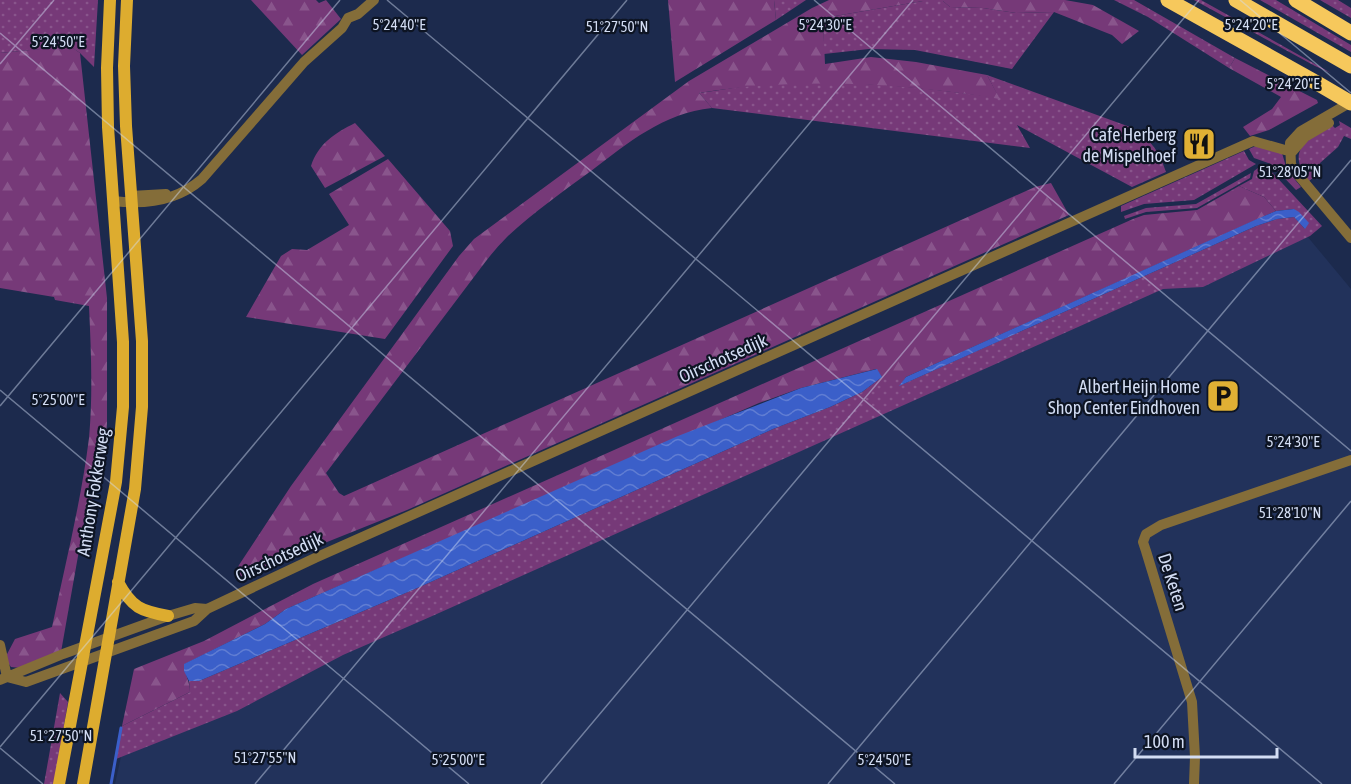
<svg xmlns="http://www.w3.org/2000/svg" width="1351" height="784" viewBox="0 0 1351 784" font-family="'Asap Condensed',sans-serif">
<style>
.built{fill:#22325b}
.grass{fill:url(#grass-dots)}
.forest{fill:url(#forest-firs)}
.water{fill:url(#water-waves)}
.lines{fill:none;stroke-linecap:round;stroke-linejoin:round}
.stream{stroke:#3b5fc9;stroke-width:3}
.minor{stroke:#846d39;stroke-width:10}
.major{stroke:#ddac2f;stroke-width:12}
.highway{stroke:#f6c85c;stroke-width:15}
.highway-bridge{stroke:#f6c85c;stroke-width:15}
.ticks{fill:none;stroke:#d3ddf4;stroke-width:1.5;stroke-opacity:0.45}
.labels{text-anchor:middle;dominant-baseline:central;stroke-width:4.5;stroke-linejoin:round;paint-order:stroke}
.poi-label{font-size:18px;fill:#d3ddf4;stroke:#0d1423;text-anchor:end}
.street-label{font-size:18px;fill:#d3ddf4;stroke:#0d1423}
.ticks-label{font-size:15px;text-anchor:middle;fill:#d3ddf4;stroke:#0d1423;stroke-width:4.5;stroke-linejoin:round;paint-order:stroke}
</style>
<defs>
<pattern id="grass-dots" width="8" height="8" patternUnits="userSpaceOnUse" patternTransform="scale(1.5)"><rect width="8" height="8" fill="#763978"/><path d="M2 2h.1M6 6h.1" fill="none" stroke="#89558c" stroke-width="1.8" stroke-linecap="round"/></pattern>
<pattern id="forest-firs" width="22" height="20" patternUnits="userSpaceOnUse" patternTransform="scale(1.5)"><rect width="22" height="20" fill="#763978"/><path d="M5 1l3.5 6h-7zM16 11l3.5 6h-7z" fill="#89558c"/></pattern>
<pattern id="water-waves" width="16" height="10" patternUnits="userSpaceOnUse" patternTransform="scale(1.5)"><rect width="16" height="10" fill="#3b5fc9"/><path d="M0 5q4-4 8 0t8 0" fill="none" stroke="#607dd3"/></pattern>
</defs>
<rect width="100%" height="100%" fill="#1c2a4d"/>
<!-- built -->
<path class="built" d="M1297,224l54,65v495h-1236l7,-32z"/>
<!-- grass -->
<path class="grass" d="M0,0h98l-4,67 -14,-14 -10,-7 -70,7z
M774,0h32l-30,20z
M1114,0h20l101,58 -6,10 -81,-51z
M1194,0h7l130,73 -16,-7z
M1260,0h16l75,45v7z
M1320,0h18l13,8v10z
M923,1h20l7,6 33,1 33,5 38,-1 -42,57 -97,-19 -46,-1 -45,5 -1,-33 12,-5z
M987,75l143,52c21,14 28,21 36,45l-34,15 -115,-62 13,23 -318,-40 -13,-15c22,-3 45,-7 68,-9 76,-5 156,3 232,14z
M1339,121l12,7v11l-7,-3 -6,11 -18,16 2,12 -4,-1 -9,7c-24,-31 -2,-41 23,-56l3,3 5,-3z
M1256,146l26,7 5,17 14,17 -5,3 -25,-26 -17,-6 -5,-9z
M1244,151l5,9 7,4 -62,36 -50,4 -23,8v-6z
M1262,165l8,5 52,56 -12,10 -107,51 -40,2 -733,328 -87,38 -106,56 -121,48 6,-33 68,-34 -1,-11h10l216,-92 358,-160 57,-22 32,-15 20,-15h24l-5,8 355,-159 21,-7 17,-2 11,12 -11,-20 -18,2 -12,-14 -25,-11 13,-7 2,-8z
M1251,173l-1,5 -53,30 -51,4 -21,7 -1,-3 22,-8 50,-4z
M60,693l8,9 -14,82h-10z"/>
<!-- forest -->
<path class="forest" d="M251,0h65l3,3 7,-3 15,19 -39,36z
M668,0h106l2,20 -101,62z
M829,0h236l28,5 46,26 -17,13 -10,-9 -58,-23 -38,1 -33,-5 -33,-1 -7,-6h-20l-88,15 -12,5 2,43 46,-7 45,5 71,13 13,24c-99,-16 -201,-22 -301,-6l13,15c-49,5 -84,35 -121,63 -29,21 -58,42 -84,66 -10,10 -19,21 -27,32l-154,204 13,20 5,3 691,-309 16,-4 18,32 -662,295 -170,68 -1,-6 3,-7 52,-79 168,-230 15,-17 215,-158 123,-73z
M70,46l10,7 27,245v126l-7,61 -14,26 -25,141 -40,16 -10,-1 -6,-9 10,-19 37,-12c13,-62 29,-125 37,-189 4,-44 2,-88 0,-132l-34,-6 -1,-3 -54,-9v-235z
M1235,58l82,42 1,3 -49,27 -19,6 -7,-9 29,-18 9,-12 -52,-29z
M355,123l30,33 -60,32 -14,-22c7,-22 24,-33 44,-43z
M388,159l62,72 3,15 -68,93 -139,-22 35,-61 11,-7 15,1 42,-25 -20,-31z
M1239,186l25,11 12,14 -370,166h-24l-6,-8 -75,19 -42,15 -473,206 -21,15 -80,40c-1,10 5,17 5,28l-68,34 12,-57 70,-28 109,-57 820,-365 11,-4 53,-5z"/>
<!-- water -->
<path class="water" d="M1294,209l5,3 10,11 -4,6 -11,-12 -17,2 -21,7 -357,160 7,-9 351,-158 19,-8z
M877,369l5,8 -20,15 -32,15 -57,22 -358,160 -216,92h-10l-5,-10v-7l81,-40 21,-15 392,-173 123,-48z"/>
<g class="lines">
<!-- stream -->
<path class="stream" d="M111,784l10,-56"/>
<!-- minor -->
<path class="minor" d="M1351,102l-50,29 -11,12 1,21 3,6 57,68
M1292,152l13,-15 24,-14
M131,196l35,-2
M113,201c32,4 64,0 89,-22l102,-117 38,-34 6,-10 10,-4 16,-14
M0,645l7,32
M7,677l19,5 168,-61 13,-12 108,-51 938,-417 39,11
M0,680l63,-26 105,-38 27,-8 12,1
M1194,784l1,-27 -3,-55 -46,-151 -3,-9 3,-8 15,-9 190,-65"/>
<!-- major -->
<path class="major" d="M118,582c14,26 23,29 50,34
M59,784l57,-302 7,-75v-65l-15,-215 -1,-59 3,-68
M83,784l52,-295 7,-82v-66l-16,-215 -2,-60 3,-66"/>
<!-- highway -->
<path class="highway" d="M1168,0l149,83
M1236,0l115,66
M1296,0l55,33"/>
<!-- highway-bridge -->
<path class="highway-bridge" d="M1317,83l34,20"/>
</g>
<!-- ticks -->
<path class="ticks" d="M387,0l935,784M814,0l537,451M1240,0l111,93M0,33l895,751M0,64l54,-64M0,390l469,394M0,406l340,-406M0,747l627,-747M0,748l43,36M255,784l658,-784M541,784l658,-784M828,784l523,-624M1114,784l237,-283"/>
<!-- icons -->
<defs>
<symbol id="restaurant-square" viewBox="-11 -11 22 22"><rect x="-9" y="-9" width="18" height="18" rx="4" fill="#e0b034" stroke="#0d1423"/><path d="M-5-6h1v4h1v-4h1v4h1v-4h1v5L-1.5 .5V6h-2V.5L-5-1ZM5-6V6H3V1.5H1.5Q1.5-4 5-6Z" fill="#111"/></symbol>
<symbol id="parking-square" viewBox="-11 -11 22 22"><rect x="-9" y="-9" width="18" height="18" rx="4" fill="#e0b034" stroke="#0d1423"/><path d="M-3.5-5.5H1a3.5 3.5 0 0 1 0 7H-1V5.5H-3.5ZM-1-3.4V-.6H.8a1.4 1.4 0 0 0 0-2.8Z" fill="#111"/></symbol>
</defs>
<g fill-rule="evenodd">
<use href="#restaurant-square" x="1180" y="125" width="38" height="38"/>
<use href="#parking-square" x="1204" y="377" width="38" height="38"/>
</g>
<g class="labels">
<!-- poi labels -->
<g class="poi-label">
<text x="1176" y="134">Cafe Herberg<tspan x="1176" dy="21">de Mispelhoef</tspan></text>
<text x="1200" y="386">Albert Heijn Home<tspan x="1200" dy="21">Shop Center Eindhoven</tspan></text>
</g>
<!-- street labels -->
<g class="street-label">
<text transform="translate(723 358) rotate(-24)">Oirschotsedijk</text>
<text transform="translate(93 492) rotate(-81)">Anthony Fokkerweg</text>
<text transform="translate(279 557) rotate(-25)">Oirschotsedijk</text>
<text transform="translate(1173 582) rotate(72)">De Keten</text>
</g>
</g>
<g class="ticks-label">
<text x="399" y="30">5°24'40"E</text>
<text x="825" y="30">5°24'30"E</text>
<text x="1251" y="30">5°24'20"E</text>
<text x="617" y="32">51°27'50"N</text>
<text x="58" y="47">5°24'50"E</text>
<text x="1293" y="89">5°24'20"E</text>
<text x="1290" y="177">51°28'05"N</text>
<text x="58" y="405">5°25'00"E</text>
<text x="1293" y="447">5°24'30"E</text>
<text x="1290" y="518">51°28'10"N</text>
<text x="61" y="741">51°27'50"N</text>
<text x="265" y="763">51°27'55"N</text>
<text x="458" y="765">5°25'00"E</text>
<text x="884" y="765">5°24'50"E</text>
</g>
<!-- scale -->
<path d="M1135 748v9h142v-9" fill="none" stroke="#d3ddf4" stroke-width="3"/>
<text x="1144" y="748" font-size="18" fill="#d3ddf4" stroke="#0d1423" stroke-width="4.5" paint-order="stroke">100 m</text>
</svg>
